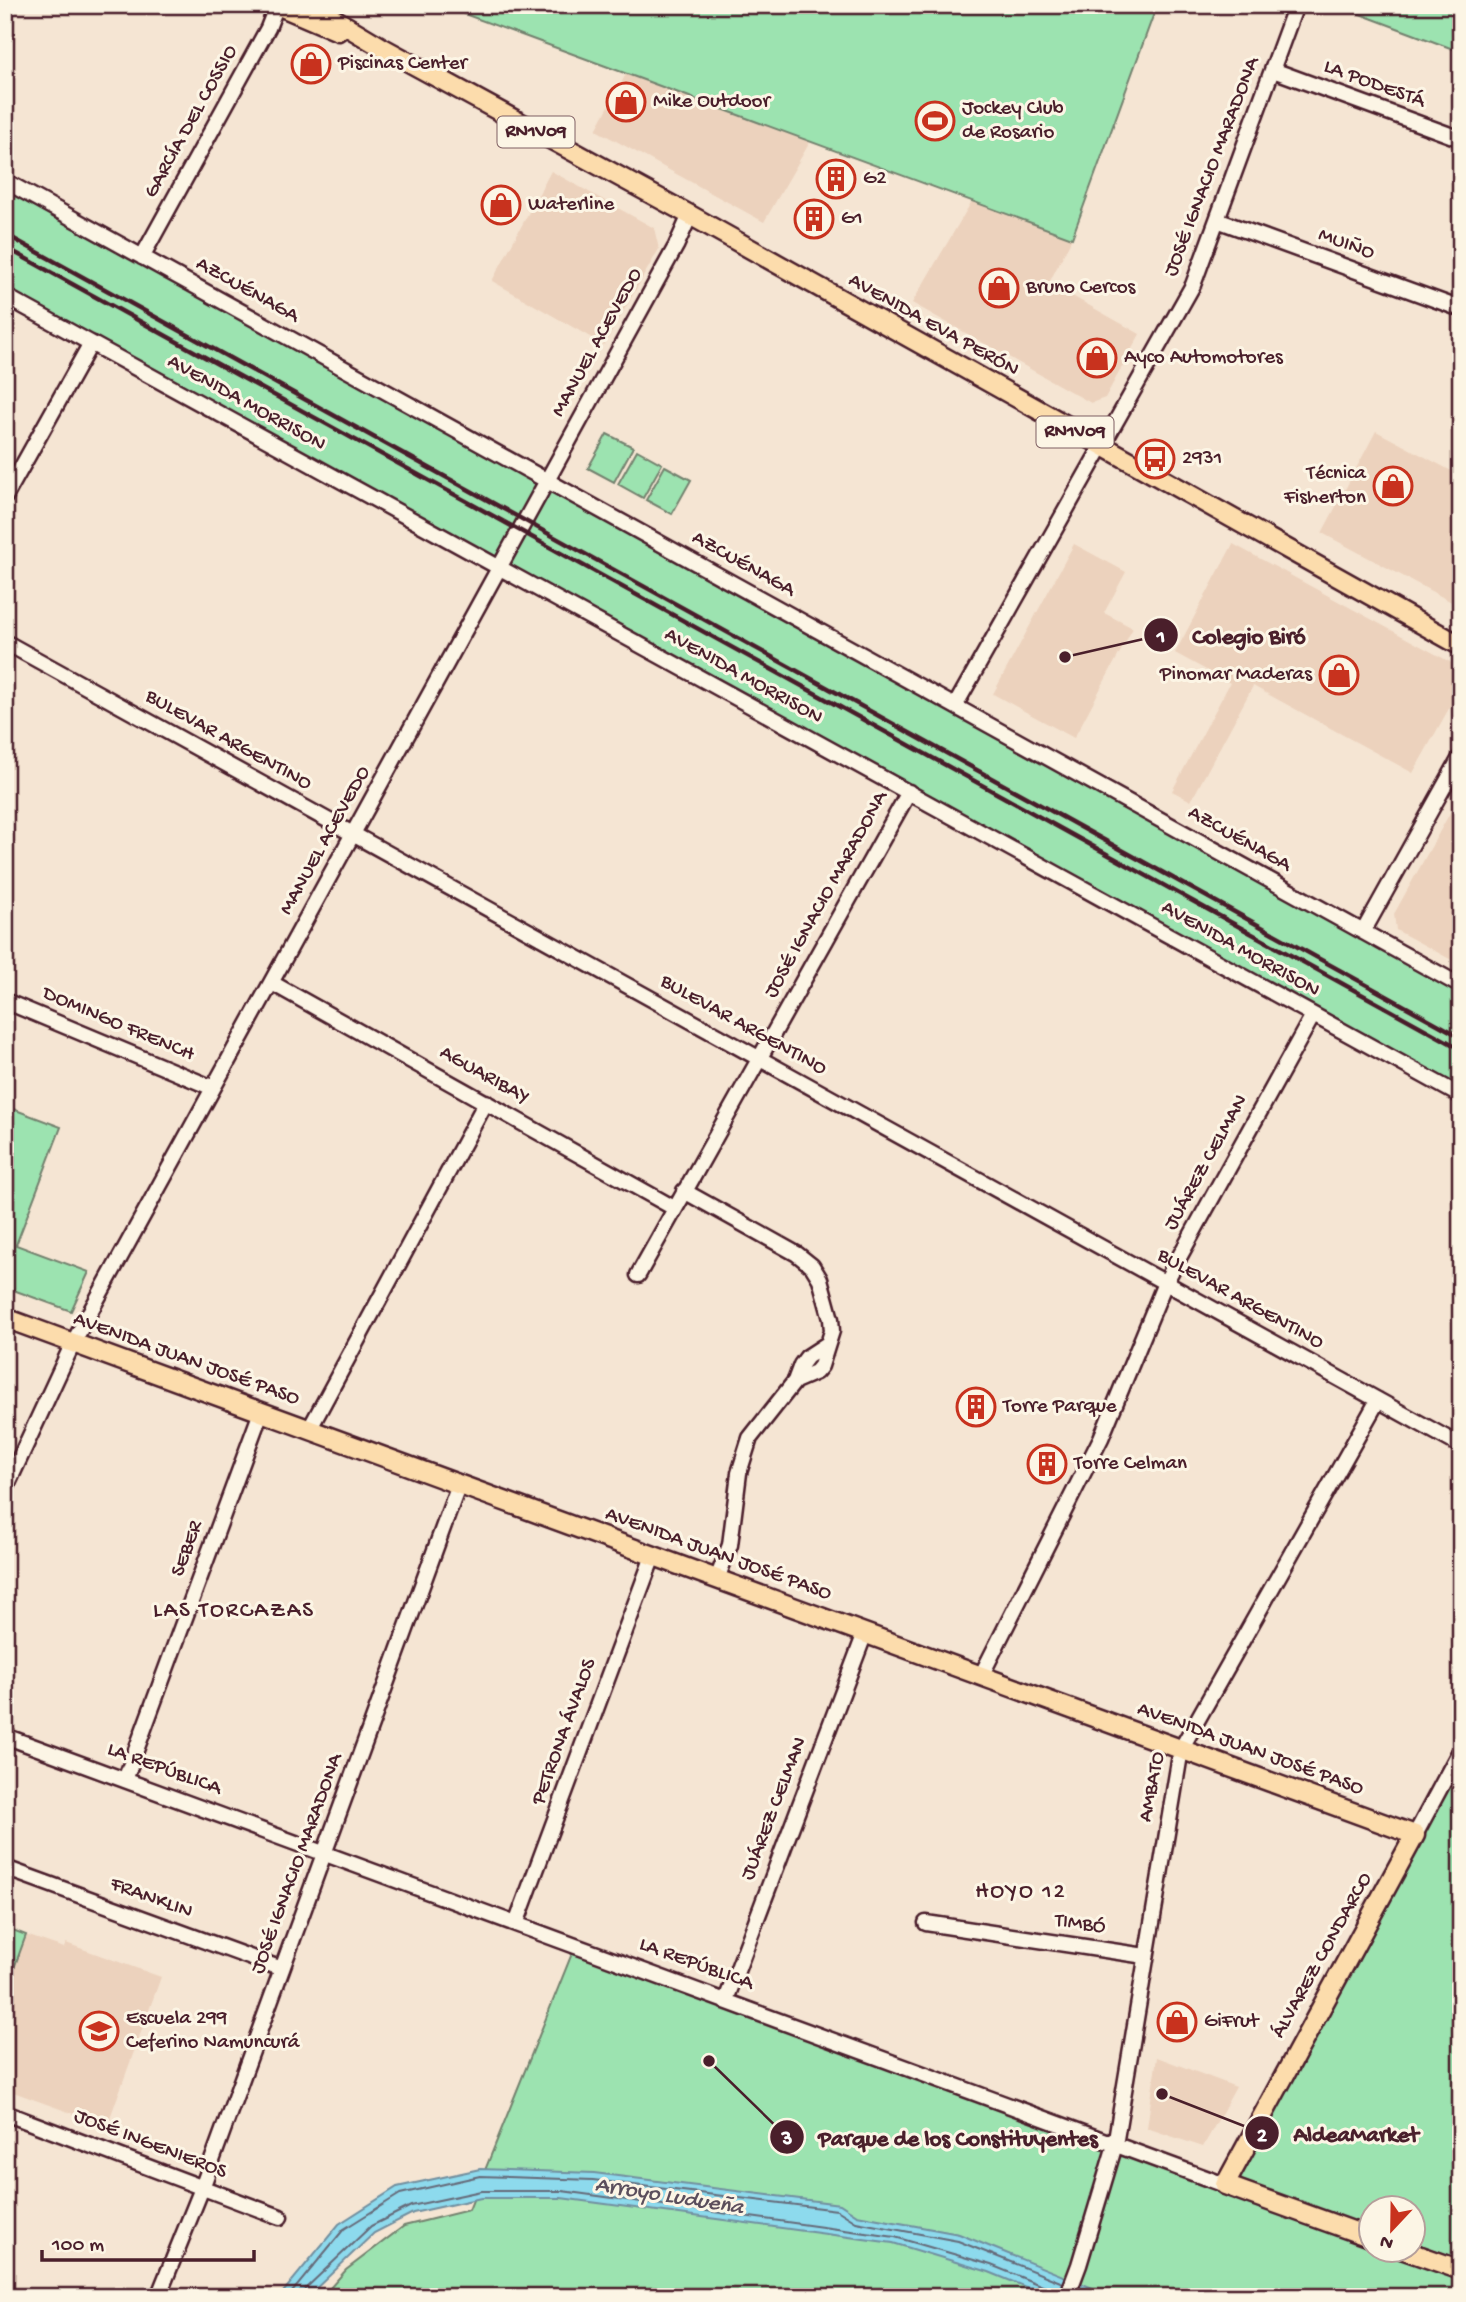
<svg xmlns="http://www.w3.org/2000/svg" width="1466" height="2302" viewBox="0 0 1466 2302" font-family="'Gochi Hand',sans-serif">
<style>
.built{fill:#ecd2bd}
.green{fill:#9ce3b0;stroke:#73816e;stroke-width:2;fill-rule:evenodd}
.water{fill:#8ddaed;stroke:#728f9f;stroke-width:2}
.lines{fill:none;stroke-linecap:round;stroke-linejoin:round}
.shore{stroke:#656a79;stroke-width:2}
.minor-casing{stroke:#4a1f2b;stroke-width:19}
.major-casing{stroke:#4a1f2b;stroke-width:23}
.minor{stroke:#fcf5e5;stroke-width:14}
.major{stroke:#fcdcac;stroke-width:18}
.rail{stroke:#4a1f2b;stroke-width:4.5}
.labels{text-anchor:middle;dominant-baseline:central;stroke-width:6;stroke-linejoin:round;paint-order:stroke}
.shield{fill:#fcf5e5;stroke:#7f5f63;stroke-width:2}
.shield-label{font-size:19px;font-weight:bold;fill:#4a1f2b}
.poi-label{font-size:21px;fill:#4a1f2b;stroke:#fcf5e5;text-anchor:start}
.street-label{font-size:21px;fill:#4a1f2b;stroke:#fcf5e5}
.neighbourhood-label{font-size:23px;letter-spacing:2px;fill:#4a1f2b;stroke:#fcf5e5}
.water-label{font-size:23px;font-style:italic;fill:#5b4e5c;stroke:#fcf5e5}
.leader{fill:none;stroke:#4a1f2b;stroke-width:2.5}
.callout-dot{fill:#4a1f2b;stroke:#fcf5e5;stroke-width:2.5}
.mark-label{font-size:21px;text-anchor:middle;font-weight:bold;fill:#fff}
.callout-label{font-size:23px;text-anchor:middle;font-weight:bold;fill:#4a1f2b;stroke:#fcf5e5;stroke-width:6;stroke-linejoin:round;paint-order:stroke}
</style>
<rect width="100%" height="100%" fill="#f5e5d3"/>
<filter id="ink" filterUnits="userSpaceOnUse"><feTurbulence type="fractalNoise" baseFrequency=".0143" numOctaves="2"/><feDisplacementMap in="SourceGraphic" scale="14" xChannelSelector="R" yChannelSelector="G"/><feConvolveMatrix kernelMatrix="1 2 1 2 8 2 1 2 1" color-interpolation-filters="sRGB"/></filter>
<g filter="url(#ink)">
<!-- built -->
<path class="built" d="M626,74l184,68 -46,80 -168,-92z
M551,171l103,57 5,21 -55,96 -112,-64z
M972,201l100,37 -23,45 91,51 -35,64 -14,5 -179,-100z
M1376,431l85,45v131l-139,-74z
M1074,544l52,28 -22,41 29,15 -59,110 -81,-44z
M1233,544l228,124v19l-48,86 -160,-87 -62,115 -19,-10 58,-108 -55,-30z
M1461,793v172l-65,-35 -2,-16z
M26,1935l38,13 2,-5 95,34 -54,149 -102,-37v-96z
M1157,2057l79,30 -33,60 -56,-19z"/>
<!-- green -->
<path class="green" d="M440,5h717l-85,233z
M1336,5h125v47z
M5,181l1456,805v110l-1456,-800z
M607,434l26,13 -19,35 -26,-14z
M637,450l25,14 -19,34 -25,-14z
M665,466l26,14 -19,34 -26,-14z
M5,1106l56,21 -45,118 73,27 -18,39 -66,-24z
M1461,1749v548h-1139l24,-27 58,-44 65,-16 106,-264 650,238zM1372,2208h42v42h-42z
M5,1927l21,8 -21,58z"/>
<!-- water -->
<path class="water" d="M480,2169l114,4 246,31 17,11 102,19 156,63h-65l-61,-25 -96,-29 -332,-45h-80l-68,15 -39,20 -67,64h-28l60,-73 58,-37z"/>
<g class="lines">
<!-- shore -->
<path class="shore" d="M288,2297l56,-68 56,-35 80,-18 113,4 244,30 19,12 102,19 105,42
M303,2297l2,-8 66,-63 40,-20 70,-15h81l333,46 96,28 54,22 4,10"/>
<defs>
<path id="minor" d="M1273,70l188,69
M5,181l1456,805
M1217,220l244,89
M142,257l126,-229 9,-23
M5,296l1456,800
M5,497l86,-154
M5,642l1456,804
M955,706l238,-421 103,-280
M1363,932l98,-176
M272,983l402,225
M5,1001l208,87
M684,1191l113,63 15,12 8,13 11,40 1,12 -11,35 -5,6 -21,9
M638,1275l271,-483
M309,1430l177,-328
M5,1490l68,-147 603,-1097 14,-31
M717,1579l13,-34 9,-72 11,-35 45,-57 6,-16 6,-8 20,-13
M981,1676l120,-238 64,-155 148,-268
M5,1736l1220,449
M125,1780l136,-368
M1415,1835l46,-86
M5,1868l277,101
M926,1923l219,33
M516,1924l137,-368
M726,2000l139,-367
M5,2113l275,104
M158,2297l44,-109 257,-704
M1067,2297l12,-32 36,-120 66,-396 197,-349"/>
<path id="major" d="M277,5l61,26
M311,5l72,43 307,167 771,431
M5,1318l1410,517 -190,350 147,53
M1404,2250l57,20"/>
</defs>
<!-- minor casing -->
<use href="#minor" class="minor-casing"/>
<!-- major casing -->
<use href="#major" class="major-casing"/>
<!-- minor -->
<use href="#minor" class="minor"/>
<!-- major -->
<use href="#major" class="major"/>
<!-- rail -->
<path class="rail" d="M5,234l1456,803
M5,247l1456,802"/>
</g>
</g>
<!-- icons -->
<defs>
<symbol id="shop-ring" viewBox="-11 -11 22 22"><circle r="9.5" fill="#fcf5e5" stroke="#c8321e" stroke-width="1.5"/><path d="M-5-2.5h2.3a2.7 3.5 0 0 1 5.4 0H5L5.5 6h-11ZM-1.5-2.5h3a1.5 2.3 0 0 0-3 0Z" fill="#c8321e"/></symbol>
<symbol id="stadium-ring" viewBox="-11 -11 22 22"><circle r="9.5" fill="#fcf5e5" stroke="#c8321e" stroke-width="1.5"/><path d="M0-5a6.5 5 0 1 0 0 10a6.5 5 0 1 0 0-10ZM-3.5-1.8h7v3.6h-7Z" fill="#c8321e"/></symbol>
<symbol id="building-ring" viewBox="-11 -11 22 22"><circle r="9.5" fill="#fcf5e5" stroke="#c8321e" stroke-width="1.5"/><path d="M-4-6H4V6H1V3H-1V6H-4ZM-2.5-4.3h1.7v1.8h-1.7ZM.8-4.3h1.7v1.8H.8ZM-2.5-1h1.7V.8h-1.7ZM.8-1h1.7V.8H.8Z" fill="#c8321e"/></symbol>
<symbol id="bus-ring" viewBox="-11 -11 22 22"><circle r="9.5" fill="#fcf5e5" stroke="#c8321e" stroke-width="1.5"/><path d="M-5-6H5V4H4V6H2V4H-2V6H-4V4H-5ZM-3.5-4V0h7V-4ZM-3.5 1.2v1.5H-2V1.2ZM2 1.2v1.5H3.5V1.2Z" fill="#c8321e"/></symbol>
<symbol id="school-ring" viewBox="-11 -11 22 22"><circle r="9.5" fill="#fcf5e5" stroke="#c8321e" stroke-width="1.5"/><path d="M0-5L7-2L0 1L-7-2ZM-4 1L0 2.5L4 1V4Q0 6-4 4Z" fill="#c8321e"/></symbol>
</defs>
<g fill-rule="evenodd">
<use href="#shop-ring" x="289" y="42" width="44" height="44"/>
<use href="#shop-ring" x="604" y="80" width="44" height="44"/>
<use href="#stadium-ring" x="913" y="99" width="44" height="44"/>
<use href="#building-ring" x="814" y="157" width="44" height="44"/>
<use href="#shop-ring" x="479" y="183" width="44" height="44"/>
<use href="#building-ring" x="792" y="197" width="44" height="44"/>
<use href="#shop-ring" x="977" y="266" width="44" height="44"/>
<use href="#shop-ring" x="1075" y="336" width="44" height="44"/>
<use href="#bus-ring" x="1133" y="437" width="44" height="44"/>
<use href="#shop-ring" x="1371" y="464" width="44" height="44"/>
<use href="#shop-ring" x="1317" y="653" width="44" height="44"/>
<use href="#building-ring" x="954" y="1385" width="44" height="44"/>
<use href="#building-ring" x="1025" y="1442" width="44" height="44"/>
<use href="#shop-ring" x="1155" y="2000" width="44" height="44"/>
<use href="#school-ring" x="77" y="2009" width="44" height="44"/>
</g>
<g class="labels">
<!-- shield labels -->
<g class="shield">
<rect x="497.5" y="116.5" width="77" height="31" rx="5"/>
<rect x="1036.5" y="416.5" width="77" height="31" rx="5"/>
</g>
<g class="shield-label">
<text x="536" y="132">RN1V09</text>
<text x="1075" y="432">RN1V09</text>
</g>
<!-- poi labels -->
<g class="poi-label">
<text x="338" y="64">Piscinas Center</text>
<text x="653" y="102">Mike Outdoor</text>
<text x="962" y="109">Jockey Club<tspan x="962" dy="24">de Rosario</tspan></text>
<text x="863" y="179">G2</text>
<text x="528" y="205">Waterline</text>
<text x="841" y="219">G1</text>
<text x="1026" y="288">Bruno Cercos</text>
<text x="1124" y="358">Ayco Automotores</text>
<text x="1182" y="459">2931</text>
<text x="1366" y="474" text-anchor="end">Técnica<tspan x="1366" dy="24">Fisherton</tspan></text>
<text x="1312" y="675" text-anchor="end">Pinomar Maderas</text>
<text x="1003" y="1407">Torre Parque</text>
<text x="1074" y="1464">Torre Celman</text>
<text x="126" y="2019">Escuela 299<tspan x="126" dy="24">Ceferino Namuncurá</tspan></text>
<text x="1204" y="2022">GiFrut</text>
</g>
<!-- street labels -->
<g class="street-label">
<text transform="translate(1374 85) rotate(20)">LA PODESTÁ</text>
<text transform="translate(192 122) rotate(-61)">GARCÍA DEL COSSIO</text>
<text transform="translate(1213 167) rotate(-69)">JOSÉ IGNACIO MARADONA</text>
<text transform="translate(1346 245) rotate(20)">MUIÑO</text>
<text transform="translate(247 291) rotate(29)">AZCUÉNAGA</text>
<text transform="translate(933 326) rotate(29)">AVENIDA EVA PERÓN</text>
<text transform="translate(598 343) rotate(-61)">MANUEL ACEVEDO</text>
<text transform="translate(246 404) rotate(29)">AVENIDA MORRISON</text>
<text transform="translate(743 565) rotate(29)">AZCUÉNAGA</text>
<text transform="translate(743 677) rotate(29)">AVENIDA MORRISON</text>
<text transform="translate(228 741) rotate(29)">BULEVAR ARGENTINO</text>
<text transform="translate(1239 840) rotate(29)">AZCUÉNAGA</text>
<text transform="translate(326 841) rotate(-61)">MANUEL ACEVEDO</text>
<text transform="translate(827 895) rotate(-61)">JOSÉ IGNACIO MARADONA</text>
<text transform="translate(1240 950) rotate(29)">AVENIDA MORRISON</text>
<text transform="translate(118 1025) rotate(23)">DOMINGO FRENCH</text>
<text transform="translate(743 1026) rotate(29)">BULEVAR ARGENTINO</text>
<text transform="translate(484 1076) rotate(29)">AGUARIBAY</text>
<text transform="translate(1207 1163) rotate(-61)">JUÁREZ CELMAN</text>
<text transform="translate(1240 1300) rotate(29)">BULEVAR ARGENTINO</text>
<text transform="translate(186 1360) rotate(20)">AVENIDA JUAN JOSÉ PASO</text>
<text transform="translate(188 1549) rotate(-70)">SEBER</text>
<text transform="translate(718 1555) rotate(20)">AVENIDA JUAN JOSÉ PASO</text>
<text transform="translate(565 1732) rotate(-70)">PETRONA ÁVALOS</text>
<text transform="translate(1250 1750) rotate(20)">AVENIDA JUAN JOSÉ PASO</text>
<text transform="translate(164 1770) rotate(20)">LA REPÚBLICA</text>
<text transform="translate(1153 1787) rotate(-79)">AMBATO</text>
<text transform="translate(775 1809) rotate(-69)">JUÁREZ CELMAN</text>
<text transform="translate(298 1864) rotate(-70)">JOSÉ IGNACIO MARADONA</text>
<text transform="translate(151 1899) rotate(20)">FRANKLIN</text>
<text transform="translate(1080 1925) rotate(8)">TIMBÓ</text>
<text transform="translate(1323 1956) rotate(-61)">ÁLVAREZ CONDARCO</text>
<text transform="translate(696 1965) rotate(20)">LA REPÚBLICA</text>
<text transform="translate(150 2145) rotate(21)">JOSÉ INGENIEROS</text>
</g>
<!-- neighbourhood labels -->
<g class="neighbourhood-label">
<text x="234" y="1611">LAS TORCAZAS</text>
<text x="1021" y="1892">HOYO 12</text>
</g>
<!-- water labels -->
<g class="water-label">
<text transform="translate(669 2197) rotate(9)">Arroyo Ludueña</text>
</g>
</g>
<!-- callouts -->
<path class="leader" d="M1065 657L1161 635M1162 2094L1262 2133M709 2061L787 2137"/>
<g class="callout-dot">
<circle cx="1065" cy="657" r="7"/>
<circle cx="1162" cy="2094" r="7"/>
<circle cx="709" cy="2061" r="7"/>
<circle cx="1161" cy="635" r="18"/>
<circle cx="1262" cy="2133" r="18"/>
<circle cx="787" cy="2137" r="18"/>
</g>
<g class="mark-label">
<text x="1161" y="642">1</text>
<text x="1262" y="2141">2</text>
<text x="787" y="2144">3</text>
</g>
<g class="callout-label">
<text x="1249" y="643">Colegio Biró</text>
<text x="1356" y="2141">AldeaMarket</text>
<text x="958" y="2145">Parque de los Constituyentes</text>
</g>
<!-- margin -->
<rect width="1466" height="2302" fill="none" stroke="#fcf5e5" stroke-width="28"/>
<rect x="14" y="14" width="1438" height="2274" fill="none" stroke="#4a1f2b" stroke-width="2.5" filter="url(#ink)"/>
<!-- north arrow -->
<g transform="translate(1392 2229) rotate(202)"><circle r="33" fill="#fcf5e5" stroke="#b59f9b" stroke-width="2"/>
<path d="M0-5L12 26L0 18L-12 26Z" fill="#c8321e"/>
<text y="-10" font-size="19" font-weight="bold" text-anchor="middle" fill="#4a1f2b">N</text>
</g>
<!-- scale -->
<path d="M42 2250v10h212v-10" fill="none" stroke="#4a1f2b" stroke-width="3.5"/>
<text x="52" y="2250" font-size="21" fill="#4a1f2b" stroke="#fcf5e5" stroke-width="5" paint-order="stroke">100 m</text>
</svg>
